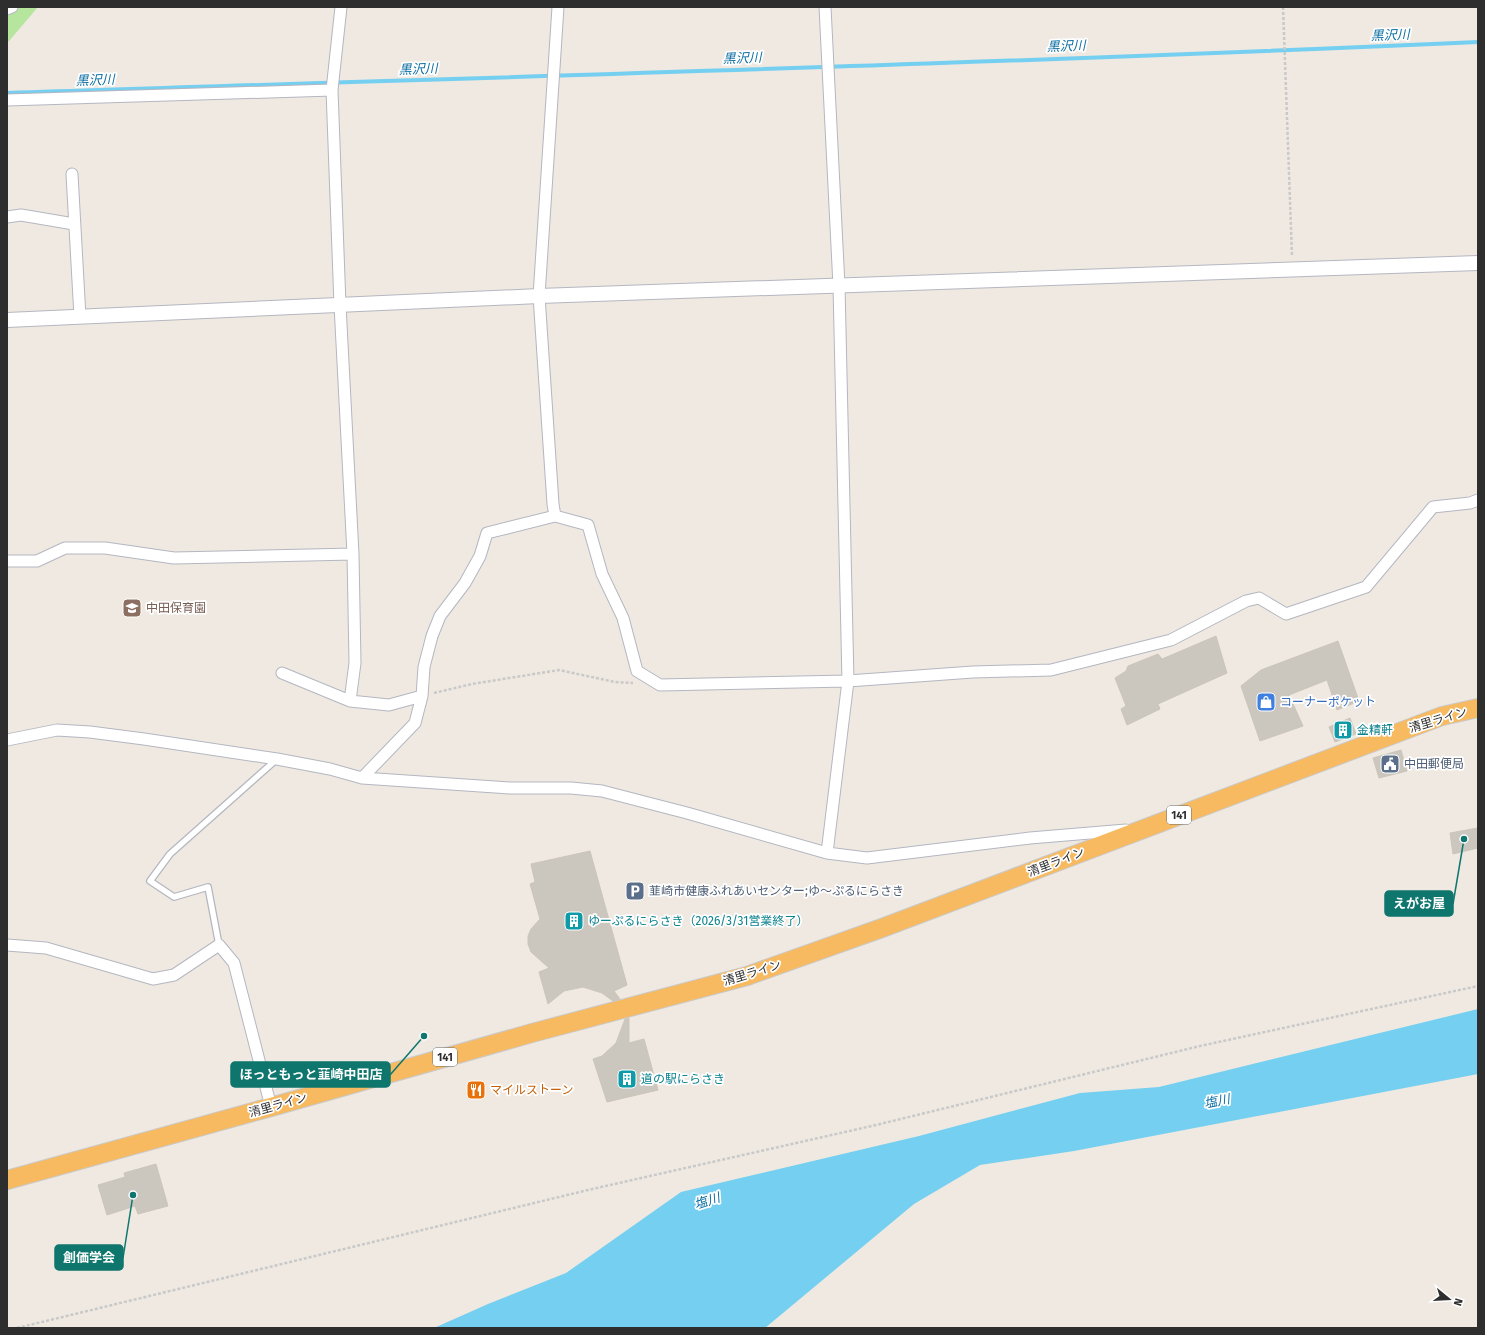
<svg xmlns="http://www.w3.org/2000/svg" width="1485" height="1335" viewBox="0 0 1485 1335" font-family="'Fira Sans','Noto Sans JP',sans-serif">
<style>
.green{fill:#b6e59e}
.water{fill:#75cff0}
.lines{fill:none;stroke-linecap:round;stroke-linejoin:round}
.stream{stroke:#75cff0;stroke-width:4}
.building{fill:#cbc7bf;stroke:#cbc5ba}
.service-casing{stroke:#b4b7c1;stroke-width:8}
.minor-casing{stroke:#b4b7c1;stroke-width:13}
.tertiary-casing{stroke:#b4b7c1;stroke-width:16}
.trunk-casing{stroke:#c9c9c9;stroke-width:20}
.path{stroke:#c9c9c9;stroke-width:2.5;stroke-dasharray:3 2;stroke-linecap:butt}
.service{stroke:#fff;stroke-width:5.5}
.minor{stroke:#fff;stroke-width:11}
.tertiary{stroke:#fff;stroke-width:14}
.trunk{stroke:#f8ba60;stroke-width:18}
.labels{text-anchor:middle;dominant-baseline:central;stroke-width:3.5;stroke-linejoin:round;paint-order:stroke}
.shield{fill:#fff;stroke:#6d6d6d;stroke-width:1}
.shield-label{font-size:11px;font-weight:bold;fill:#2e2e2e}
.education-label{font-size:12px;fill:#785e54;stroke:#fff;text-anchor:start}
.shop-label{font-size:12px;fill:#366cbe;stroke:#fff;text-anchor:start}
.street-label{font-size:12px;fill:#2e2e2e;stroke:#fff}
.culture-label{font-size:12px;fill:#0d838f;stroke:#fff;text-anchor:start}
.service-label{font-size:12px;fill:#4e5e75;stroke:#fff;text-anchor:start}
.food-label{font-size:12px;fill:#c56008;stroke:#fff;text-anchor:start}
.water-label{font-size:13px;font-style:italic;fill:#0d6fa3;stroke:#fff}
.leader{fill:none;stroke:#0f766e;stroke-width:1.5}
.callout-dot{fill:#0f766e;stroke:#fff;stroke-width:1.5}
.callout{fill:#0f766e;stroke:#0f766e;stroke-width:1.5}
.callout-label{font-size:13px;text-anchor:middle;font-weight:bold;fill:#fff}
</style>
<rect width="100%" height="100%" fill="#efe9e1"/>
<!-- green -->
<path class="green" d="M7,7h31l-29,34 -2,1z"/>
<!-- water -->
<path class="water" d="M1478,1009v65l-404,77 -94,14 -66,39 -149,124h-331l54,-24 78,-31 115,-81 238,-56 161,-43 79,-6z"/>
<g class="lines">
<!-- stream -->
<path class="stream" d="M7,93c490,-16 981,-29 1471,-51"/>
</g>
<!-- building -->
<path class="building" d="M1216,636l11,37 -69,31 2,5 -33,16 -6,-16 5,-3 -11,-28 11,-7 2,-5 30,-12 4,5z
M1338,641l21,60 -22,9 -10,-30 -38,15 14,31 -43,15 -19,-55 20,-16z
M1350,718l6,16 -21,8 -6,-15z
M1401,750l6,21 -28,7 -6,-20z
M1478,828v20l-25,6 -3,-21z
M590,851l37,134 -13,6 6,8 -7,2 -11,-8 -19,-6 -19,4 -16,13 -9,-32 10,-4 -18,-16 -3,-8v-8l3,-7 9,-10 -10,-35 5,-2 -4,-18z
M629,1018v25l15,-4 14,51 -51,12 -14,-43 9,-3 14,-13 9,-24z
M156,1164l12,42 -30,8 -3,-8 -28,9 -9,-30 27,-8 -1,-4z"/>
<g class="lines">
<defs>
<path id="service" d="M219,945l-11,-58 -34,10 -24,-16 20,-27 107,-95"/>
<path id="minor" d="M341,7l-9,83 8,215 13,249 2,109 -5,38
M825,7l14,279 9,395 -21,172
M7,9l5,-2
M7,100l325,-10
M72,174l8,143
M7,217l14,-2 53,9
M555,516l33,9 14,49 21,44 14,53 23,14 188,-4 125,-9 78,-2 120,-30 75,-39 13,-3 27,16 80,-27 67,-80 37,-4 8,-3
M7,561h30l28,-13h40l69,10 179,-4
M282,673l68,28 39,4 33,-9
M7,740l50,-10 33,2 54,7 133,20 53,10 32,9 148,10h61l31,3 85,22 140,40 40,5 163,-20 96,-8
M362,778l53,-55 7,-27 2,-29 8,-31 8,-20 25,-33 15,-27 7,-23 68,-17 -2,-12 -14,-208 19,-289
M7,945l39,3 107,31 21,-4 45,-30 15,18 37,144"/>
<path id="tertiary" d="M7,320l532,-24 939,-33"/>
<path id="trunk" d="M7,1180l264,-73 261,-74 215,-57 135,-48 560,-212 36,-8"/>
</defs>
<!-- service casing -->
<use href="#service" class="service-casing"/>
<!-- minor casing -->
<use href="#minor" class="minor-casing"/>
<!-- tertiary casing -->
<use href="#tertiary" class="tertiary-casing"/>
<!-- trunk casing -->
<use href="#trunk" class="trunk-casing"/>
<!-- path -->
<path class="path" d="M1283,7l9,249
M434,693l38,-9 87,-14 56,12 18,1
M1477,858h1
M17,1328l571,-138 288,-65 324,-79 278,-60"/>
<!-- service -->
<use href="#service" class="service"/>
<!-- minor -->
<use href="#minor" class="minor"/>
<!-- tertiary -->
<use href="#tertiary" class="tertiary"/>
<!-- trunk -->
<use href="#trunk" class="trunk"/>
</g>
<!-- icons -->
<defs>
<symbol id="school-square" viewBox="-11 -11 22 22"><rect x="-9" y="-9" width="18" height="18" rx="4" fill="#8d6e63" stroke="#fff"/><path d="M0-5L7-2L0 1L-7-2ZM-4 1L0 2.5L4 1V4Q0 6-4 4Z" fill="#fff"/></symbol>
<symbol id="shop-square" viewBox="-11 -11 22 22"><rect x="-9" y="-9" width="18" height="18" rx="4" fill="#3f7fe0" stroke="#fff"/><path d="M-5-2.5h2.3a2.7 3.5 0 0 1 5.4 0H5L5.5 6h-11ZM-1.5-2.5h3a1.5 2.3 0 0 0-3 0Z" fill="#fff"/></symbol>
<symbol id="building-square" viewBox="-11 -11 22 22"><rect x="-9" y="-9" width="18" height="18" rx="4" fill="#0f9aa8" stroke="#fff"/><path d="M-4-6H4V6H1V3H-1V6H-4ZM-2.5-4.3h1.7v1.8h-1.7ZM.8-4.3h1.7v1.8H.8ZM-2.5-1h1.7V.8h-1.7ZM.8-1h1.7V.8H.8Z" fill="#fff"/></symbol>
<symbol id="civic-square" viewBox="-11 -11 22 22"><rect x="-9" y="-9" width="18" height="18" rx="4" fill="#5c6f8a" stroke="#fff"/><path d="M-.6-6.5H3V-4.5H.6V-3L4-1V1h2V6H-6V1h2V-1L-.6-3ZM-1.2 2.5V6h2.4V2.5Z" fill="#fff"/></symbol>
<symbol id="parking-square" viewBox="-11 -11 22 22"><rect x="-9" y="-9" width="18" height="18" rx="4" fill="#5c6f8a" stroke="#fff"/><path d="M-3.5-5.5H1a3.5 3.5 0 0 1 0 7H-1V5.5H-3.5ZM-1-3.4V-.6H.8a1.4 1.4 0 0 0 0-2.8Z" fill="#fff"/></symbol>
<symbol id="restaurant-square" viewBox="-11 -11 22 22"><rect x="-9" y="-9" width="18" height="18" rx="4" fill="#e8710a" stroke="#fff"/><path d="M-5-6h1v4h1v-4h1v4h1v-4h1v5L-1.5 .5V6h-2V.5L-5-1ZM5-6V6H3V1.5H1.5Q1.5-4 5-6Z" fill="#fff"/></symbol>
</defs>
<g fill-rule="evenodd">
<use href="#school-square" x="121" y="597" width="22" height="22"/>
<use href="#shop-square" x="1255" y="691" width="22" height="22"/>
<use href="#building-square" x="1332" y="719" width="22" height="22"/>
<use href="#civic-square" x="1379" y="753" width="22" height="22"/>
<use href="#parking-square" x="624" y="880" width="22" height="22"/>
<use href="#building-square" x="563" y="910" width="22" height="22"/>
<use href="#building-square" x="616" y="1068" width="22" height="22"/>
<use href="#restaurant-square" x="465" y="1079" width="22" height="22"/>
</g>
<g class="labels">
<!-- shield labels -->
<g class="shield">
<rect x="1167" y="806" width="24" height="18" rx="3"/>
<rect x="433" y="1048" width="24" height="18" rx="3"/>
</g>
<g class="shield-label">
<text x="1179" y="815">141</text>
<text x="445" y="1057">141</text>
</g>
<!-- education labels -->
<g class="education-label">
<text x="146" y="608">中田保育園</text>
</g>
<!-- shop labels -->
<g class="shop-label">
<text x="1280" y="702">コーナーポケット</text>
</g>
<!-- street labels -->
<g class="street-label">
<text transform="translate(1438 720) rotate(-17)">清里ライン</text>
<text transform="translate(1056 862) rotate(-21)">清里ライン</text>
<text transform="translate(752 973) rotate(-17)">清里ライン</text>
<text transform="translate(278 1105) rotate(-16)">清里ライン</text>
</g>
<!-- culture labels -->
<g class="culture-label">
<text x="1357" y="730">金精軒</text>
<text x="588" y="921">ゆーぷるにらさき（2026/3/31営業終了）</text>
<text x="641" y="1079">道の駅にらさき</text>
</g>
<!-- service labels -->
<g class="service-label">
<text x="1404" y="764">中田郵便局</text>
<text x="649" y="891">韮崎市健康ふれあいセンター;ゆ～ぷるにらさき</text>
</g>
<!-- food labels -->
<g class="food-label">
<text x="490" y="1090">マイルストーン</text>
</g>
<!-- water labels -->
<g class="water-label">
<text transform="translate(1390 35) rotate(-2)">黒沢川</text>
<text transform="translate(1066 46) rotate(-2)">黒沢川</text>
<text transform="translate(742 58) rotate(-2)">黒沢川</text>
<text transform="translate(418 69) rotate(-2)">黒沢川</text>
<text transform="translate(95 80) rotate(-2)">黒沢川</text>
<text transform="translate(1217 1101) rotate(-11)">塩川</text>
<text transform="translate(707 1201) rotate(-18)">塩川</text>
</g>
</g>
<!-- callouts -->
<path class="leader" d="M1464 839L1453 904M424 1036L390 1075M133 1195L123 1258"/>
<g class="callout-dot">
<circle cx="1464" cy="839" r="4"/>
<circle cx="424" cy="1036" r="4"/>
<circle cx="133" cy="1195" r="4"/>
</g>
<g class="callout">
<rect x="1385" y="891" width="68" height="25" rx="4"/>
<rect x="231" y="1062" width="159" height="25" rx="4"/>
<rect x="55" y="1245" width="68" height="25" rx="4"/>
</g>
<g class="callout-label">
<text x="1419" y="908">えがお屋</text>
<text x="311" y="1079">ほっともっと韮崎中田店</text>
<text x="89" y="1262">創価学会</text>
</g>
<!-- border -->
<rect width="1485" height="1335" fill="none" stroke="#2e2e2e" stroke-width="16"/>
<!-- north arrow -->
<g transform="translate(1449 1299) rotate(108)" stroke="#ffffff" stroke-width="3" paint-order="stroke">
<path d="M0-3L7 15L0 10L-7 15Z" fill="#2e2e2e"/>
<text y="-6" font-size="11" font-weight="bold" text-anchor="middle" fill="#2e2e2e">N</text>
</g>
</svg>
